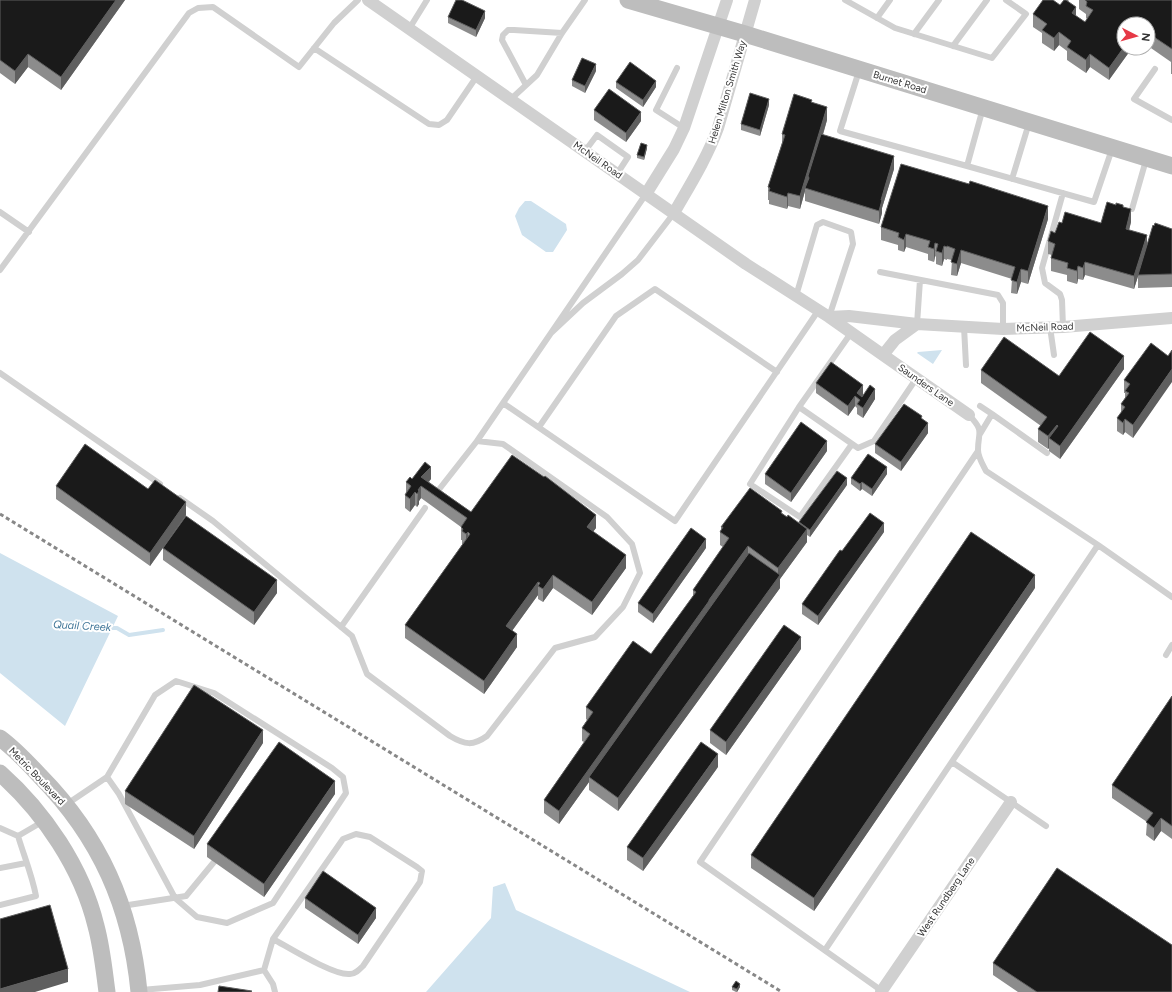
<svg xmlns="http://www.w3.org/2000/svg" width="1172" height="992" viewBox="0 0 1172 992" font-family="Figtree,sans-serif">
<style>
.water{fill:#cfe2ee}
.lines{fill:none;stroke-linecap:round;stroke-linejoin:round}
.stream{stroke:#cfe2ee;stroke-width:4}
.lane{stroke:#d0d0d0;stroke-width:6}
.street{stroke:#d0d0d0;stroke-width:12}
.secondary{stroke:#bdbdbd;stroke-width:17}
.rail{stroke:#888;stroke-width:3;stroke-dasharray:4 3;stroke-linecap:butt}
.wall{fill:#8c8c8c}
.shaded-wall{fill:#5f5f5f}
.building{fill:#1a1a1a;stroke:#5f5f5f}
.labels{text-anchor:middle;dominant-baseline:central;stroke-width:4;stroke-linejoin:round;paint-order:stroke}
.street-label{font-size:10px;fill:#333;stroke:#fff}
.water-label{font-size:11px;font-style:italic;fill:#3f7597;stroke:#fff}
</style>
<rect width="100%" height="100%" fill="#fff"/>
<!-- water -->
<path class="water" d="M525,201h6l35,23 1,6 -14,22h-7l-24,-17 -7,-19 4,-8z
M942,350l-9,14 -16,-11 1,-1z
M0,553l118,63 -53,110 -65,-53z
M505,883l11,27 174,82h-264l65,-74 2,-31z"/>
<g class="lines">
<!-- stream -->
<path class="stream" d="M108,628h9l12,7 34,-5"/>
<!-- lane -->
<path class="lane" d="M845,0l50,28 97,30 34,-44 -20,-14
M877,18l13,-18
M409,29l18,-29
M914,34l25,-34
M953,46l34,-46
M314,48l115,76 10,1 8,-5 30,-44
M677,68l-21,42 28,18
M1155,69l-21,30 38,21
M859,71l-19,60 127,35 16,-58
M526,85l-24,-45 1,-5 5,-5h6l48,3
M511,99l26,-24 25,-42 23,-33
M585,151l12,-16 31,22 -11,17
M967,166l127,36 18,-53
M1012,179l17,-56
M646,194l-95,139 32,-30 39,-29 16,-14 36,-47
M1132,209l14,-49
M0,212l29,20
M0,270l189,-257 9,-5 15,-1 86,60 35,-44 24,-23
M880,272l118,23 5,8v26
M796,296l21,-71 6,-3 28,10 2,12 -24,73
M917,324l3,-44
M964,327l2,38
M1050,327l4,28
M1063,327l-1,-27 -2,-6 -15,-11 -3,-15 21,-75
M551,333l-48,70 172,118 143,-210
M851,333l-52,74 59,41 16,-7 42,-62
M0,373l160,111
M980,406l12,8
M799,407l-49,77 50,33 52,-73
M969,415c16,17 9,16 9,35 0,7 5,15 8,21l112,74 74,52
M539,427l77,-111 39,-27 122,83
M980,434l12,-20 55,39
M477,441l26,-38
M180,498l33,23 139,115 15,38 83,62c15,9 23,10 37,0l68,-88 40,-11 28,-30 17,-34 -8,-29 -25,-27 -104,-73 -26,-3 -40,51
M341,627l84,-119
M1166,655l6,-10
M952,762l94,64
M67,804l40,-27 12,17 56,104 22,19 30,6 46,-20 73,-110 -3,-16 -11,-9 -118,-75 -38,-12 -21,14 -48,82
M0,828l18,8
M0,868l26,-5
M0,905l36,-9c-4,-21 -12,-40 -18,-60l24,-14
M122,906l64,-10 28,-34
M825,950l273,-405
M264,970l9,-31 70,-100 13,-5 14,3 47,30 5,4 -2,11 -57,84c-4,4 -8,8 -13,8 -16,2 -62,-27 -77,-35
M141,990l59,-5 64,-15 9,14 2,8
M882,991l-182,-129 278,-411"/>
<!-- street -->
<path class="street" d="M368,0l378,264 83,53 54,38 12,-15 22,-16 86,5 60,-2 109,-9
M646,194l28,-45 10,-21 43,-128
M674,213c16,-28 33,-55 44,-85l37,-128
M829,317l20,-1 68,8
M883,355l86,60
M881,992l130,-190"/>
<!-- secondary -->
<path class="secondary" d="M628,0l117,34 427,132
M0,738c15,11 28,25 40,38 60,61 91,131 99,216
M0,773c44,39 82,95 96,153 6,22 8,44 11,66"/>
<!-- rail -->
<path class="rail" d="M0,514l782,478"/>
</g>
<!-- wall -->
<path class="wall" d="M0,0h125l-64,90 -33,-23 -13,17 -15,-11z
M1064,0h5l-1,1 8,15 9,6 2,-3 -1,-1v-4l-7,-5v-9h93v74h-1v-12l-23,-16v-22h-24v24h8l-23,32 -19,-13 -4,6 -19,-13v-9l-8,-6 -5,6 -12,-8v-10l-9,-6v-13l27,-9z
M448,17l37,1 -9,19 -28,-14z
M1137,48h9l-3,4z
M596,71l-11,22 -13,-7v-6z
M616,82l40,5 -13,20 -27,-19z
M812,103l15,17 -4,15 71,34 -12,39v5l-3,11 -74,-23v-10l-5,18 -12,-3 -1,3 -18,-5v-4h-1v-13l14,-44v-9z
M769,105l-9,31 -19,-6v-6z
M594,110l47,11 -15,21 -32,-22z
M647,148l-3,12 -7,-2v-3z
M1123,207l8,15 -2,8 18,15 25,-16v58l-34,1v-12l-4,13 -49,-14 -2,5 -5,-1 -1,5 -10,-3v-6l-16,-4v-13l1,-3 -4,-1v-13l7,-8 7,-10h39z
M1048,219l-20,65 -7,-2 -4,12 -6,-1 1,-14 -51,-16 -4,13 -6,-1 1,-15 -5,-1v1l-3,-1 -2,7 -6,-2v-7l-1,-1 -1,6 -6,-2v-6l-22,-7 -2,5 -6,-2v-5l-17,-5v-13z
M1168,356l-35,82 -8,-6 -2,3 -6,-4v-13l4,-5v-9l4,-6v-5h-1v-13z
M1124,369l-64,90 -11,-8v-3l-1,1 -10,-7v-13l3,-3 -60,-43v-13l78,6z
M816,383l47,12 12,4 -12,19 -6,-4v-6l-2,-2 -7,10 -32,-23z
M922,419l6,14 -27,38 -26,-18v-9z
M827,451l-36,51 -26,-18v-10z
M887,474l-15,22 -10,-7 -2,2 -9,-7v-6z
M412,479h19l-2,3 42,30 125,16 -3,3 33,37 -34,47 -39,-27 -10,14 -5,-3v-4l-26,36 5,16 -33,47 -79,-56v-13l57,-80v-5h-1v-13l-40,-29 -2,3v3l-2,3 -2,-2 -5,7 -5,-4v-13l1,-3v-10z
M847,485l-37,52 -3,-2v7l-27,37v9l-162,223 -29,-21v-8l-30,42 -15,-11v-13l40,-58 -2,-1v-13l5,-8 -1,-1v-12l65,-53 42,-58v-6l30,-43 -3,-2v-13l1,-3v-2l61,-14 5,4 12,6z
M56,486l92,3 38,26v1l91,77 -23,32 -91,-65v-12l-13,18 -94,-67z
M884,532l-66,93 -16,-11v-10l40,-53z
M706,548l-53,75 -15,-11v-9z
M1035,588l-221,323 -63,-43v-13z
M801,649l-75,106 -16,-12v-13z
M1172,696v143l-11,-8 -7,10 -8,-6 1,-13 -35,-24v-13z
M263,743l-69,106 -69,-45v-13z
M718,767l-75,104 -16,-11v-13z
M335,794l-71,103 -57,-40v-13z
M305,898l71,20 -18,26 -53,-36z
M993,963l179,29h-154l-25,-17z
M732,987h8l-3,5h-1l-4,-2z"/>
<!-- shaded-wall -->
<path class="shaded-wall" d="M116,0h9l-64,90v-13z
M1076,7v13l-4,-7z
M485,11v7l-9,19v-7z
M1059,32v13l-5,6v-13z
M1124,47v1h8l-23,32v-12z
M1143,48h3l-3,4z
M28,54v13l-13,17v-13z
M1090,54v13l-4,6v-13z
M596,64v7l-11,22v-7z
M656,81v6l-13,20v-7z
M769,99v6l-9,31v-6z
M827,107v13l-18,61 -1,-5v7l-3,5v3l-5,18v-13z
M641,112v9l-15,21v-9z
M647,145v3l-3,12v-3z
M894,156v13l-12,39v5l-3,11v-13l2,-11z
M788,193v13l-1,3v-12z
M1048,206v13l-20,65v-13z
M1131,209v13l-5,20v-13z
M906,234v13l-2,5v-12z
M1147,235v13l-13,41v-13z
M935,243v13l-1,6v-13z
M944,246v13l-2,7v-13z
M961,250v13l-4,13v-12z
M1085,262v13l-2,5v-12z
M1078,266v13l-1,5v-13z
M1021,269v13l-4,12v-12z
M1124,356v13l-64,90v-13z
M1172,369v13l-39,56v-13z
M863,385v10l-4,5 -2,-7z
M875,389v10l-12,19v-10z
M855,396v10l-7,10v-10z
M1125,419v13l-2,3v-12z
M928,423v10l-27,38v-9z
M1057,425v13h-8v10l-1,1v-13z
M827,441v10l-36,51v-9z
M431,467v12l-8,8 -2,-10z
M887,467v7l-15,22v-7z
M847,478v7l-37,52v-7z
M862,482v7l-2,2v-7z
M421,486v12l-2,3v3l-2,3 1,-17z
M415,492v13l-5,7v-13z
M186,502v13l-36,51v-13z
M596,515v13l-9,12v-13z
M884,523v9l-66,93v-9z
M807,529v13l-27,37v9l-162,223v-13l160,-221v-9z
M468,532v13l-2,2v-13z
M706,539v9l-53,75v-9z
M748,546v13l-159,218v5l-30,42v-13l150,-211z
M626,555v13l-34,47v-13z
M553,575v13l-10,14v-13z
M1035,575v13l-221,323v-13z
M277,580v13l-23,32v-13z
M538,582v13l-32,44v-13z
M517,634v13l-33,47v-13z
M801,637v12l-75,106v-13z
M263,730v13l-69,106v-13z
M718,754v13l-75,104v-13z
M335,781v13l-71,103v-13z
M1161,818v13l-7,10v-13z
M376,908v10l-18,26v-9z
M68,969v13l-33,10h-35v-3z
M740,984v3l-3,5v-3z"/>
<!-- building -->
<path class="building" d="M0,0h116l-55,77 -33,-23 -13,17 -15,-11z
M456,0h6l23,11 -9,19 -28,-13z
M1043,0h10l7,5 4,-5h2l10,7 -4,6 13,9 8,-12 -7,-4 1,-4 -2,-2h87v49l-24,-16v-9h-24v23l-15,21 -19,-14 -4,6 -19,-13 4,-6 -12,-9 -5,6 -12,-8 5,-6 -14,-10z
M582,58l14,6 -11,22 -13,-6z
M630,62l26,19 -13,19 -27,-18z
M609,89l32,23 -15,21 -32,-23z
M750,93l19,6 -9,31 -19,-6z
M794,94l18,6 -1,2 16,5 -27,89 -12,-3 -1,4 -18,-6 1,-3 -2,-1 17,-52 -3,-1z
M821,134l73,22 -13,44h1l-3,11 -74,-23 4,-10 -1,-2z
M641,143l6,2 -3,12 -7,-2z
M901,164l68,20 1,-3 78,25 -20,65 -7,-2 -4,13 -6,-2 4,-13 -54,-17 -4,14 -6,-2 4,-13 -8,-3v1l-3,-1 -2,7 -6,-2 2,-7 -3,-1 -1,6 -6,-2 2,-6 -24,-7 -2,6 -6,-3 1,-4 -18,-6z
M1107,202l9,3v-2l7,2v2l8,2 -5,20 21,6 -13,41 -49,-14 -2,6 -5,-2 -1,5 -10,-3 1,-5 -17,-5 4,-14 -7,-3 3,-10 4,2 4,-11 3,1 3,-11 36,11z
M1155,223l17,6v45l-34,1 15,-50 1,1z
M1090,332l34,24 -64,90 -11,-8 9,-12 -1,-1 -9,11 -10,-7 9,-12 -66,-47 23,-33 55,39z
M1151,343l17,13 4,-6v19l-39,56 -8,-6 -2,4 -6,-5 8,-11 -4,-3 8,-11 -4,-2 5,-7 -6,-4z
M831,362l32,23 -6,8 5,4 8,-12 5,4 -12,19 -6,-4 3,-4 -5,-4 -7,10 -32,-23z
M904,404l18,12 -1,2 7,5 -27,39 -26,-18z
M801,422l26,19 -36,52 -26,-19z
M85,444l63,45 7,-9 31,22 -36,51 -94,-67z
M868,454l19,13 -15,22 -10,-7 -2,2 -9,-6z
M512,455l32,22 1,-1 51,39 -9,12 39,28 -34,47 -39,-27 -10,14 -5,-3 2,-3 -2,-1 -32,44 11,8 -33,47 -79,-56 65,-91 -2,-2 -2,2 -4,-3 1,-2 -2,-2 6,-9 -46,-32 -3,4 1,1 -2,3 -2,-2 -5,7 -5,-4 6,-9 -5,-4 4,-5 2,2 13,-17 6,5 -10,10 50,35z
M837,471l10,7 -37,52 -11,-8z
M750,488l32,23 -1,2 6,4 1,-2 19,14 -29,39 -30,-22 -39,54v1l-150,210 -15,-11 46,-66 -8,-6 11,-16 -7,-5 47,-66 18,13 45,-62 -3,-2 36,-52 -9,-6 3,-5h-2z
M870,513l14,10 -66,93 -16,-12 38,-54 2,1z
M186,516l91,64 -23,32 -91,-64z
M691,528l15,11 -53,75 -15,-11z
M971,532l64,43 -221,323 -63,-43z
M749,553l31,22 -162,223 -29,-21z
M784,625l17,12 -75,105 -16,-12z
M194,685l69,45 -69,106 -69,-45z
M1172,696v130l-11,-8 -7,10 -8,-6 7,-9 -41,-28z
M279,742l56,39 -71,103 -57,-40z
M701,742l17,12 -75,104 -16,-11z
M1057,868l115,77v47h-135l-44,-29z
M323,871l53,37 -18,27 -53,-37z
M50,905l18,64 -68,20v-70z
M736,981l4,3 -3,5 -5,-2z
M219,986l33,5 -1,1h-33z"/>
<g class="labels">
<!-- street labels -->
<g class="street-label">
<text transform="translate(900 82) rotate(17)">Burnet Road</text>
<text transform="translate(727 92) rotate(-73)">Helen Milton Smith Way</text>
<text transform="translate(598 160) rotate(35)">McNeil Road</text>
<text transform="translate(1045 327) rotate(-2)">McNeil Road</text>
<text transform="translate(926 385) rotate(35)">Saunders Lane</text>
<text transform="translate(37 776) rotate(46)">Metric Boulevard</text>
<text transform="translate(946 897) rotate(-56)">West Rundberg Lane</text>
</g>
<!-- water labels -->
<g class="water-label">
<text transform="translate(82 626) rotate(3)">Quail Creek</text>
</g>
</g>
<!-- north arrow -->
<g transform="translate(1136 36) rotate(96)"><circle r="19" fill="#ffffff" stroke="#adadad"/>
<path d="M0-3L7 15L0 10L-7 15Z" fill="#e63946"/>
<text y="-6" font-size="11" font-weight="bold" text-anchor="middle" fill="#333333">N</text>
</g>
</svg>
